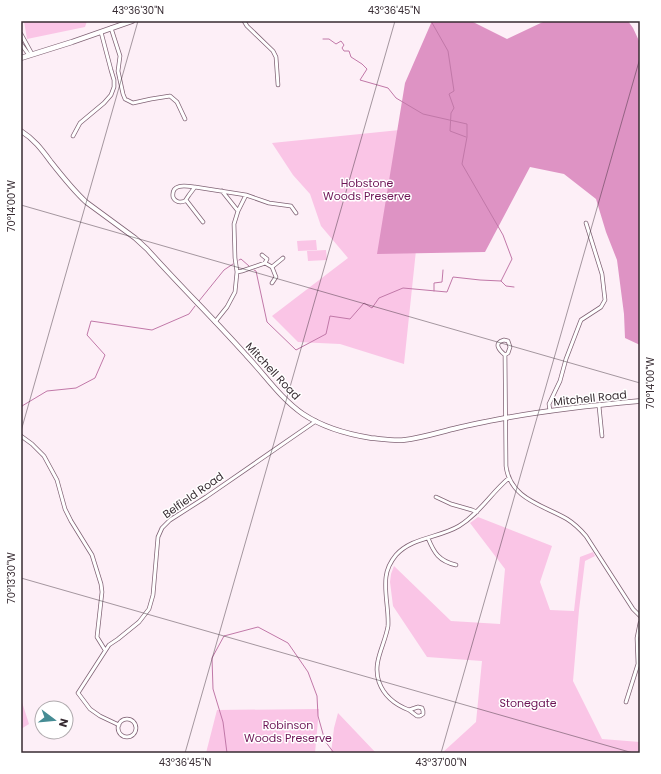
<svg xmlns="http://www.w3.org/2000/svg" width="661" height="774" viewBox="0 0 661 774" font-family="Poppins,sans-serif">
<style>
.green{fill:#fac5e6}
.forest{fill:#de93c4}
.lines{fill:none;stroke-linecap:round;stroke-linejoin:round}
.stream{stroke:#c178a8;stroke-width:1}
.minor-casing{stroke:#806375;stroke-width:4.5}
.tertiary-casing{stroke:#806375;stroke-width:5.5}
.secondary-casing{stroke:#806375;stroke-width:6}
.minor{stroke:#fff;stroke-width:3}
.tertiary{stroke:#fff;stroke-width:4}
.secondary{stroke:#fff;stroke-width:4.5}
.ticks{fill:none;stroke:#372b32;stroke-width:1;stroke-opacity:0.45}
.labels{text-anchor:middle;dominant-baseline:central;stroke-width:3;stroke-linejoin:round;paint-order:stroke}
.park-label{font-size:11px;fill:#6d1556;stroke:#fff}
.street-label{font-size:11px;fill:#372b32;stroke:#fff}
.neatline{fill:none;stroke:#372b32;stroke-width:1.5}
.ticks-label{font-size:10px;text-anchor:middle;fill:#372b32}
</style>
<rect width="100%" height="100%" fill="#fdeff7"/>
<!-- green -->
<path class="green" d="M24,21h63l-2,6 -58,12z
M429,127l-25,237 -64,-20 -42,-2 -26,-26 76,-58 -27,-32 -11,-32 -17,-19 -21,-32z
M316,240l1,10 -19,1 -1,-10z
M326,250l1,10 -19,1 -1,-10z
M478,517l74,29 -12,36 10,28 24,1 6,-54 13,-5 2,4 -10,5 -6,49 -6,71 29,58 38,3v11h-198l34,-31 6,-61 -55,-4 -34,-51 -3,-24 1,-8 3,-8 57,55 49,3 5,-55 -35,-46z
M21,699l8,25 -8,5z
M319,709l-4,44h-109l11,-43z
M338,713l38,40h-45l3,-25z"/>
<!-- forest -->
<path class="forest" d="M432,21h39l36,18 38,-18h83l5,7 7,15v302l-15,-7 -1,-24 -7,-54 -11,-28 -10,-33 -32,-25 -34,-7 -45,85 -108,2 28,-171z"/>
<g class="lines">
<!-- stream -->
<path class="stream" d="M431,21l17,30 6,40 -5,3 5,14 -3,5 -1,18 16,6
M239,260l2,-1 8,7
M254,270l2,1 11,51 29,28 30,-16 4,-18 20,3 14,-16 8,5 7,-10 24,-10 44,4 6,-15 27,3 21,1 11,-22 -9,-24 -41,-71 5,-27v-13l-44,-10 -27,-16 -8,-10 -28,-8 7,-11 -5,-5 -11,-7 -2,-6h-5l-2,-3 2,-3 -3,-4 -5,3 -7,-5h-6
M501,281l5,5 8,1
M434,291v-8l8,-1 1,-12
M199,301l25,-31 9,-6
M21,409l1,-3 25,-15 29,-3 19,-10 10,-23 -18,-20 4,-14 61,9 37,-16 6,-8
M227,753l-4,-31 -10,-33 -1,-31 12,-22 34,-9 30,16 20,29 9,24 1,20 7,25 9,12"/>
<defs>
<path id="minor" d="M244,21l3,5 26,25 3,6 2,28
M111,28l9,28 -2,15 5,23 2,5 8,4 18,-4 19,-3 7,6 8,17
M21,34l11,20
M21,44l8,11
M73,136l7,-13 24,-20 7,-8 3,-8v-7l-3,-10 -10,-38
M195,187c-9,-1 -24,-4 -22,10 2,5 7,6 12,4l4,-6 6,-8 51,8 23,8 22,3 5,7
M222,191l16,20
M186,200l17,22
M262,255l5,4 -2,4
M272,267l11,-9
M237,272l5,-1 23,-8 7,4 4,10 -4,6
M215,322l12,-15 8,-15 2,-20 -2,-14 -1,-34 4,-13 8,-16
M504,340l4,1 2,6 -2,6 -3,2c-6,-5 -12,-12 -1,-15z
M505,355l1,111c4,33 37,39 61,53 8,5 13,10 19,17l47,73 7,7
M599,406l3,30
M550,411l-1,-7 11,-23 6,-22 15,-39 20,-13 4,-7 -3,-26 -16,-51
M21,436l11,8 12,12 13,24 8,29 6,12 21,34 9,29 1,8 -5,45 8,13
M436,497l15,7 21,6 5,2
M428,538c6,15 11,23 28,27
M626,702l12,-38 -1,-26 3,-15
M418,707l4,1 1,3v3l-3,2h-3l-8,-6z
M409,710c-13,-5 -25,-14 -30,-28 -7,-20 6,-37 9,-56 1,-16 -4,-33 -2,-49 1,-8 5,-16 10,-22 16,-18 43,-17 63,-29 20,-12 32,-33 50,-48
M118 728a9 9 0 1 1 18 0a9 9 0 1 1-18 0Z
M119,725l-19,-9 -10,-7 -12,-16 31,-48 9,-6 21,-17 10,-13 4,-14 5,-58 4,-9 8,-8 36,-23 110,-76"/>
<path id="tertiary" d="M21,131c13,8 21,19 30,31 11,14 22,28 35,40l49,36 12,11c32,36 67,70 99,106 19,20 34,43 57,59 21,14 43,20 68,24 11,1 22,3 33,2 18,-2 36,-8 53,-12 16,-4 32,-7 48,-10 44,-8 90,-13 135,-17"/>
<path id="secondary" d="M21,58l51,-16 60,-21"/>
</defs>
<!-- minor casing -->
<use href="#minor" class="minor-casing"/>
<!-- tertiary casing -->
<use href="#tertiary" class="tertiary-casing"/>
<!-- secondary casing -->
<use href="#secondary" class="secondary-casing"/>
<!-- minor -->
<use href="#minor" class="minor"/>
<!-- tertiary -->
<use href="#tertiary" class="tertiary"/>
<!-- secondary -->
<use href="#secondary" class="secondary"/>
</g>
<!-- ticks -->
<path class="ticks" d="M21,205l619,178M21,431l117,-410M21,578l612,175M185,753l210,-732M441,753l199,-695"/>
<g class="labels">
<!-- park labels -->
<g class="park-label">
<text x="367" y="183">Hobstone<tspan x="367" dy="13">Woods Preserve</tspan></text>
<text x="528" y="703">Stonegate</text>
<text x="288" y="725">Robinson<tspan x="288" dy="13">Woods Preserve</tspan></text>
</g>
<!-- street labels -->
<g class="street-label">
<text transform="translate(273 371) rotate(47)">Mitchell Road</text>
<text transform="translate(590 398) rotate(-6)">Mitchell Road</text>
<text transform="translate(193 495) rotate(-35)">Belfield Road</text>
</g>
</g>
<!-- border -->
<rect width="661" height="774" fill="none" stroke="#ffffff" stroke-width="44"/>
<!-- north arrow -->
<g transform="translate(54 720) rotate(106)"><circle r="19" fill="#ffffff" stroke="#afaaad"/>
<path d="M0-3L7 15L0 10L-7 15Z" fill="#458c94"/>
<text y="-6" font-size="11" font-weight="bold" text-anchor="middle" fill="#372b32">N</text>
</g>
<rect x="22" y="22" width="617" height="730" class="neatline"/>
<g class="ticks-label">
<text x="138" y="14">43°36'30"N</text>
<text x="394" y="14">43°36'45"N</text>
<text transform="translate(11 206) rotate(-90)" y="4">70°14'00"W</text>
<text transform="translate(650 383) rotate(-90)" y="4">70°14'00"W</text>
<text transform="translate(11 578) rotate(-90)" y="4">70°13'30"W</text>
<text x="185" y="766">43°36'45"N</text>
<text x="441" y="766">43°37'00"N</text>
</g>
</svg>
